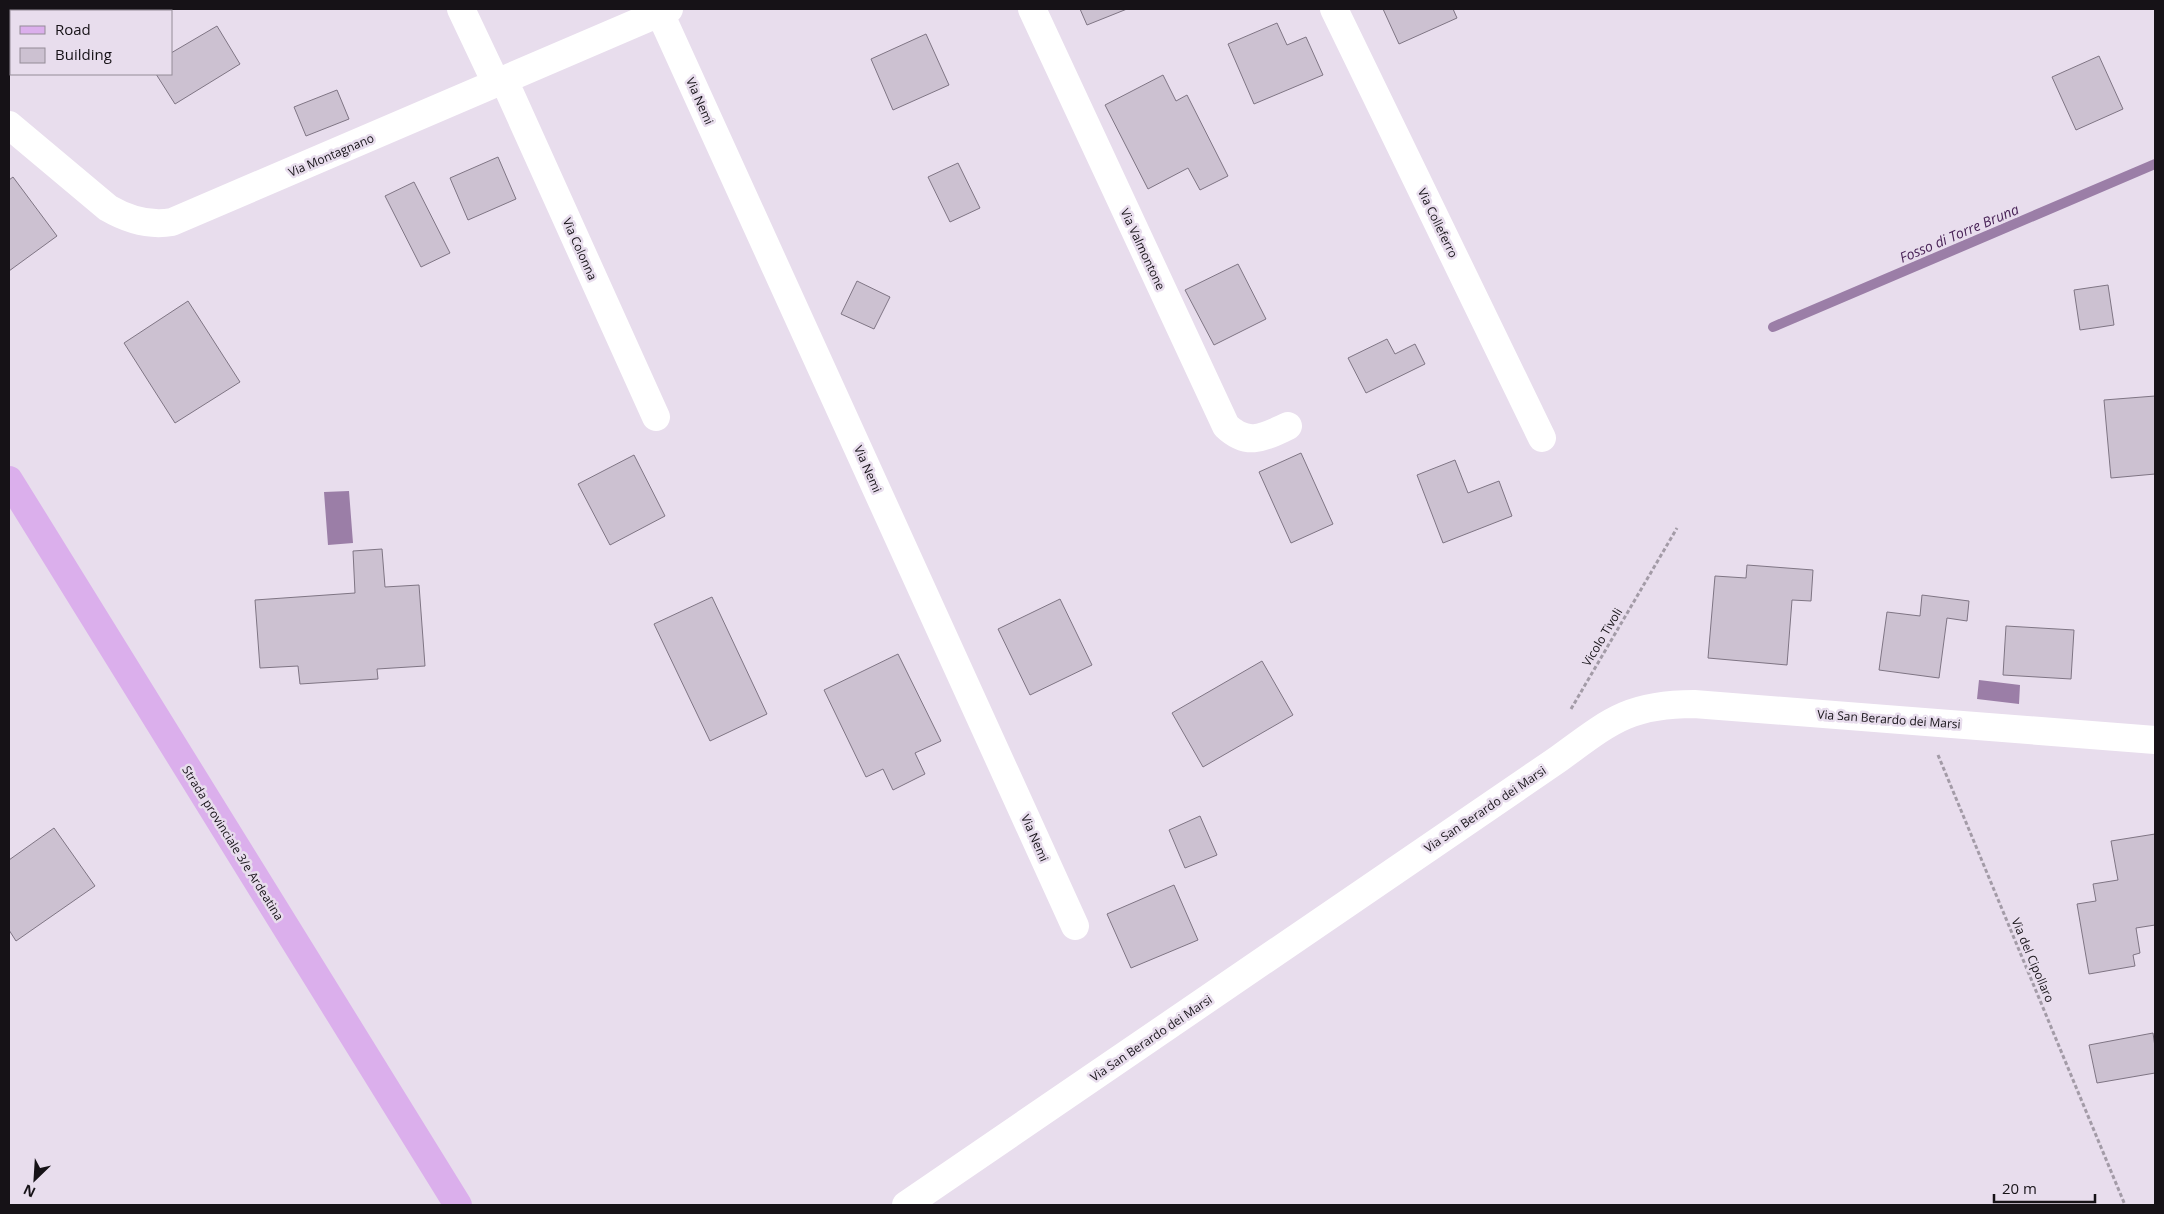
<svg xmlns="http://www.w3.org/2000/svg" width="2164" height="1214" viewBox="0 0 2164 1214" font-family="'Open Sans',sans-serif">
<style>
.water{fill:#9b7ea7}
.lines{fill:none;stroke-linecap:round;stroke-linejoin:round}
.stream{stroke:#9b7ea7;stroke-width:10}
.building{fill:#ccc1d1;stroke:#7f7584}
.path{stroke:#a39ba7;stroke-width:3;stroke-dasharray:4 2.5;stroke-linecap:butt}
.minor{stroke:#fff;stroke-width:28}
.major{stroke:#dbafec;stroke-width:28}
.labels{text-anchor:middle;dominant-baseline:central;stroke-width:5;stroke-linejoin:round;paint-order:stroke}
.street-label{font-size:12px;fill:#161217;stroke:#e8dded}
.water-label{font-size:14px;font-style:italic;fill:#4a2458;stroke:#e8dded}
</style>
<rect width="100%" height="100%" fill="#e8dded"/>
<!-- water -->
<path class="water" d="M349,491l4,52 -25,2 -4,-53z
M1979,680l41,5 -1,19 -42,-5z"/>
<g class="lines">
<!-- stream -->
<path class="stream" d="M1773,327l382,-163"/>
</g>
<!-- building -->
<path class="building" d="M69,9h55l2,2h-60z
M1080,9h47l-40,16z
M1383,9h70l4,9 -58,26z
M1277,23l10,22 19,-8 17,38 -69,29 -26,-60z
M217,26l23,38 -65,40 -19,-30h15v-21z
M926,34l23,51 -56,25 -22,-51z
M2099,56l24,53 -47,21 -24,-53z
M1163,75l13,26 11,-6 41,81 -28,14 -12,-22 -40,21 -43,-84z
M337,90l12,29 -43,17 -12,-29z
M498,157l18,42 -48,21 -18,-42z
M958,163l22,45 -30,14 -22,-45z
M13,177l44,59 -48,35v-91z
M414,182l36,71 -29,14 -36,-71z
M1238,264l28,55 -52,26 -29,-55z
M857,281l33,16 -16,32 -33,-15z
M2108,285l6,40 -34,5 -6,-40z
M188,301l52,81 -65,41 -51,-80z
M1387,339l8,15 20,-10 10,20 -59,29 -18,-35z
M2155,396v78l-44,4 -7,-78z
M1301,453l32,71 -42,19 -32,-71z
M634,455l31,61 -55,29 -32,-61z
M1455,460l13,33 31,-12 13,35 -69,27 -26,-68z
M382,549l3,38 34,-2 6,81 -48,3 1,10 -78,5 -2,-18 -38,2 -5,-68 100,-7 -2,-42z
M1747,565l66,5 -2,31 -19,-1 -5,65 -79,-7 7,-82 31,2z
M1922,595l47,6 -2,20 -20,-3 -8,60 -60,-8 8,-58 33,4z
M712,597l55,117 -57,27 -56,-117z
M1060,599l32,66 -62,30 -32,-66z
M2006,626l68,4 -3,49 -68,-4z
M898,654l43,87 -26,12 10,21 -32,16 -10,-21 -17,8 -42,-87z
M1262,661l31,54 -90,52 -31,-54z
M1200,816l17,39 -32,13 -16,-38z
M54,828l41,58 -79,55 -7,-11v-70z
M2155,834v91l-19,3 4,25 -7,2 2,11 -46,8 -12,-70 19,-3 -3,-17 25,-4 -7,-39z
M1174,885l24,55 -67,28 -24,-54z
M2153,1033l2,14v26l-58,10 -8,-38z"/>
<g class="lines">
<!-- path -->
<path class="path" d="M1571,709l106,-181
M1938,755l187,450"/>
<!-- minor -->
<path class="minor" d="M461,9l35,74
M1032,9l194,417c22,21 38,11 62,0
M1334,9l208,429
M660,13l415,913
M504,80l152,337
M9,125l99,83c19,11 41,18 64,14l497,-213
M906,1205l651,-445c51,-37 70,-56 137,-56l461,36"/>
<!-- major -->
<path class="major" d="M9,480l449,725"/>
</g>
<g class="labels">
<!-- street labels -->
<g class="street-label">
<text transform="translate(700 101) rotate(66)">Via Nemi</text>
<text transform="translate(331 155) rotate(-23)">Via Montagnano</text>
<text transform="translate(1438 223) rotate(64)">Via Colleferro</text>
<text transform="translate(580 249) rotate(66)">Via Colonna</text>
<text transform="translate(1143 249) rotate(65)">Via Valmontone</text>
<text transform="translate(868 469) rotate(66)">Via Nemi</text>
<text transform="translate(1602 637) rotate(-59)">Vicolo Tivoli</text>
<text transform="translate(1889 719) rotate(4)">Via San Berardo dei Marsi</text>
<text transform="translate(1485 809) rotate(-34)">Via San Berardo dei Marsi</text>
<text transform="translate(1035 838) rotate(66)">Via Nemi</text>
<text transform="translate(233 843) rotate(58)">Strada provinciale 3/e Ardeatina</text>
<text transform="translate(2033 960) rotate(67)">Via del Cipollaro</text>
<text transform="translate(1151 1038) rotate(-34)">Via San Berardo dei Marsi</text>
</g>
<!-- water labels -->
<g class="water-label">
<text transform="translate(1959 233) rotate(-23)">Fosso di Torre Bruna</text>
</g>
</g>
<!-- border -->
<rect width="2164" height="1214" fill="none" stroke="#161217" stroke-width="20"/>
<!-- legend -->
<rect x="10" y="10" width="162" height="65" fill="#e8dded" stroke="#948c97"/>
<rect x="20" y="26" width="25" height="8" fill="#dbafec" stroke="#948c97"/>
<text x="55" y="35" font-size="15" fill="#161217">Road</text>
<rect x="20" y="48" width="25" height="15" fill="#ccc1d1" stroke="#948c97"/>
<text x="55" y="60" font-size="15" fill="#161217">Building</text>
<!-- north arrow -->
<g transform="translate(35 1179) rotate(205)" stroke="#e8dded" stroke-width="4" paint-order="stroke">
<path d="M0-4L9 19L0 12L-9 19Z" fill="#161217"/>
<text y="-8" font-size="14" font-weight="bold" text-anchor="middle" fill="#161217">N</text>
</g>
<!-- scale -->
<path d="M1994 1194v8h101v-8" fill="none" stroke="#161217" stroke-width="2.5"/>
<text x="2002" y="1194" font-size="15" fill="#161217" stroke="#e8dded" stroke-width="4" paint-order="stroke">20 m</text>
</svg>
